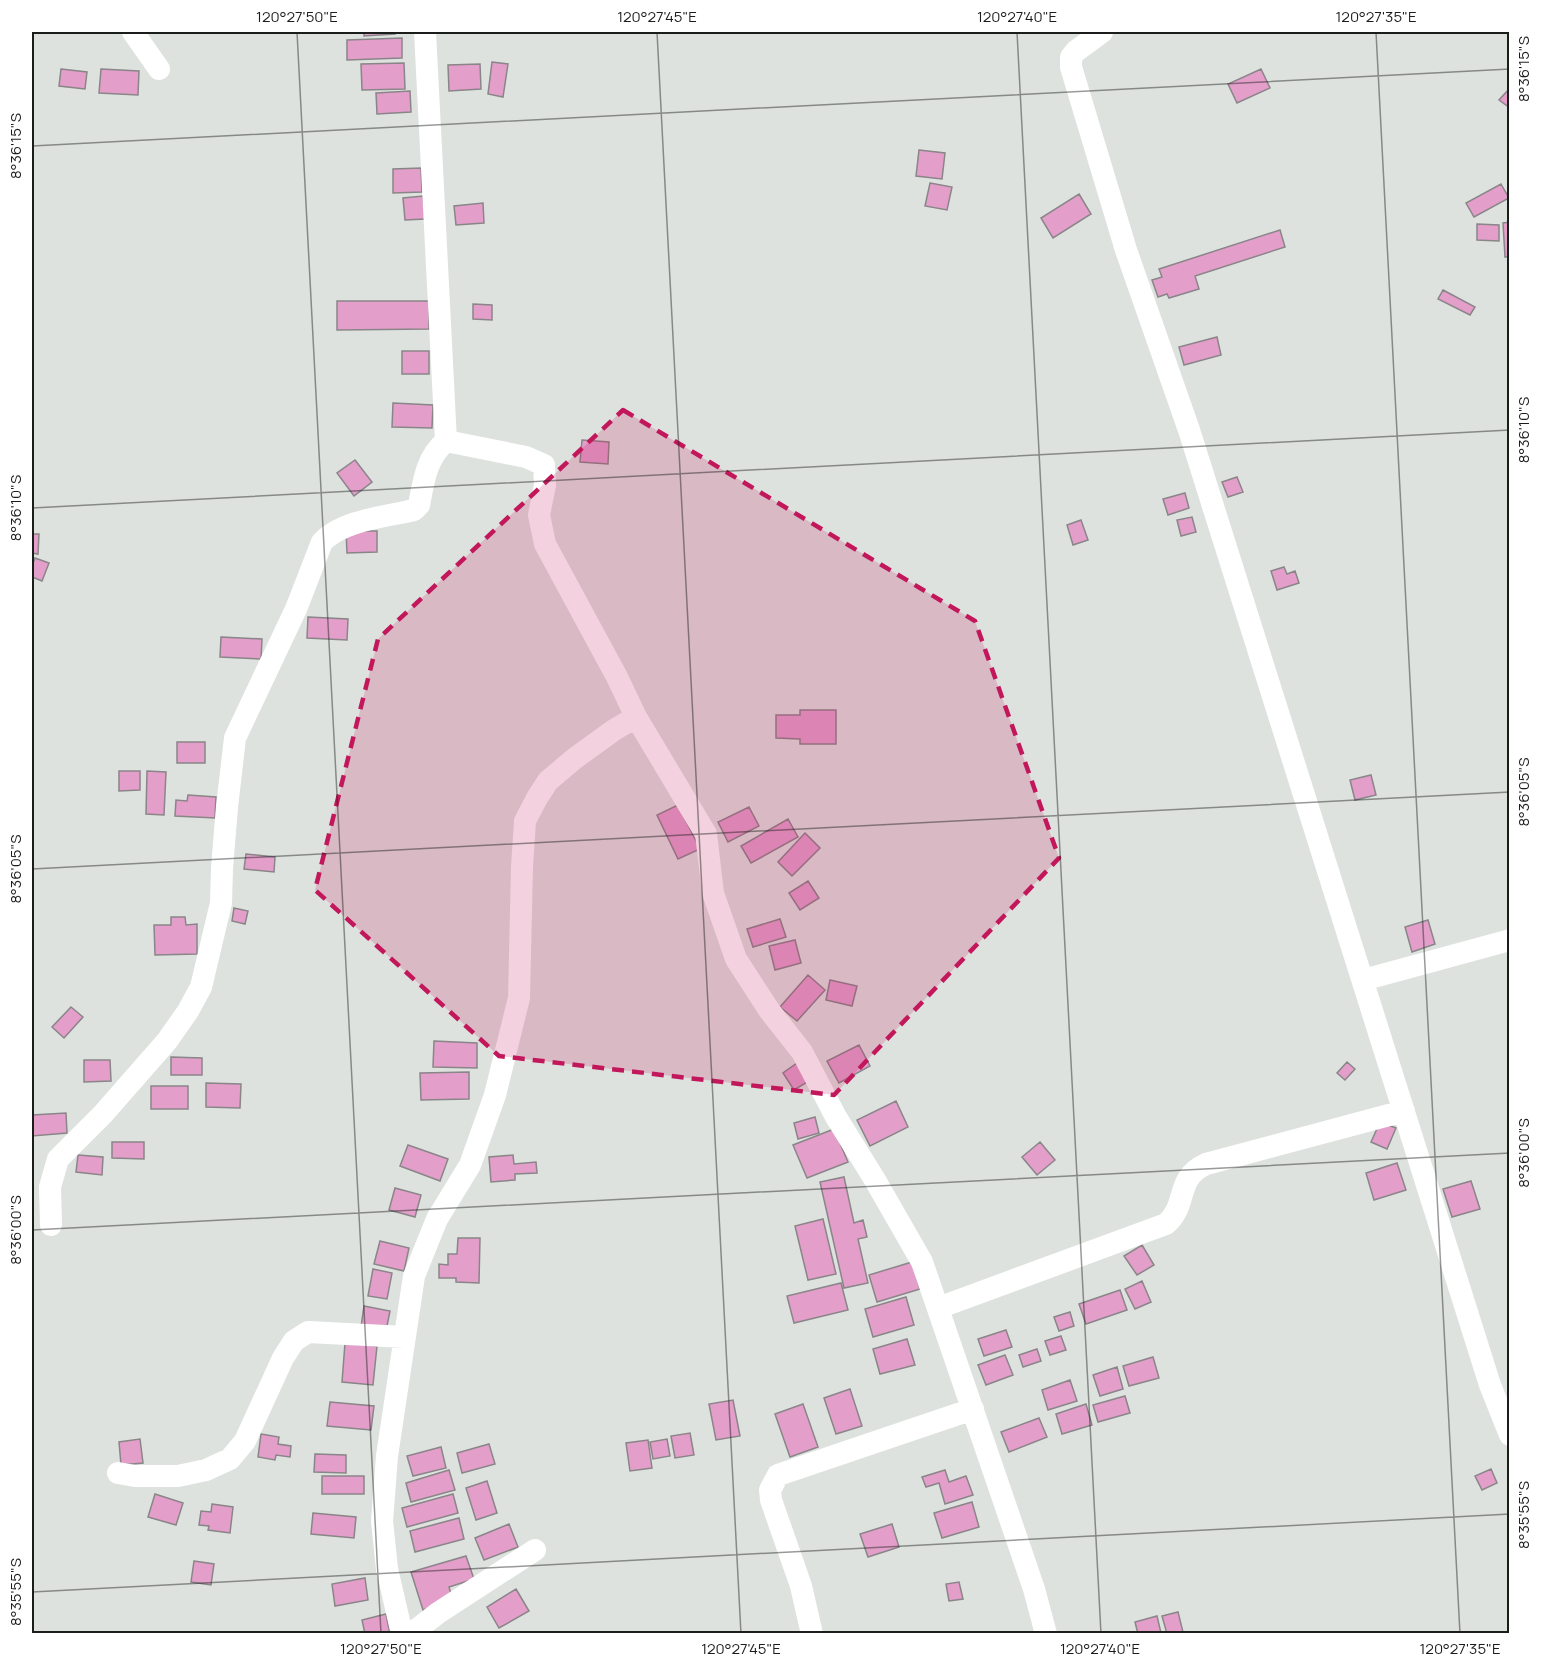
<svg xmlns="http://www.w3.org/2000/svg" width="1541" height="1665" viewBox="0 0 1541 1665" font-family="Manrope,sans-serif">
<style>
.building{fill:#e39fca;stroke:#8a8588;stroke-width:1.5}
.lines{fill:none;stroke-linecap:round;stroke-linejoin:round}
.minor{stroke:#fff;stroke-width:22}
.marked{fill:#c2185b;fill-opacity:0.2;stroke:#c2185b;stroke-width:4.5;stroke-dasharray:12 8;stroke-linejoin:round}
.ticks{fill:none;stroke:#1b1d1b;stroke-width:1.5;stroke-opacity:0.45}
.neatline{fill:none;stroke:#1b1d1b;stroke-width:2}
.ticks-label{font-size:15px;text-anchor:middle;fill:#1b1d1b}
</style>
<rect width="100%" height="100%" fill="#dee2df"/>
<!-- building -->
<path class="building" d="M364,32h31v2l-31,2z
M402,38v20l-55,2v-20z
M492,62l16,2 -5,33 -15,-3z
M404,63l1,26 -43,1 -1,-26z
M480,64l1,25 -32,2 -1,-26z
M61,69l26,3 -2,17 -26,-3z
M101,69l38,2 -1,24 -39,-2z
M1261,69l9,19 -33,15 -9,-19z
M1510,88v20l-11,-8z
M410,91l1,21 -34,2 -1,-21z
M919,150l26,3 -3,26 -26,-3z
M421,168l1,24 -29,1v-24z
M930,183l22,4 -5,23 -22,-4z
M1501,184l8,14 -35,19 -8,-14z
M1079,194l12,20 -38,24 -12,-20z
M423,196l2,23 -20,1 -2,-22z
M483,203l1,20 -28,2 -2,-19z
M1510,222v34l-5,1 -2,-34z
M1477,224l22,1v16l-22,-1z
M1280,230l5,17 -90,29 4,13 -30,9 -2,-4 -9,3 -6,-17 10,-3 -3,-8z
M1443,290l32,17 -5,8 -32,-16z
M337,301h92v28l-92,1z
M473,304l19,1v15l-19,-1z
M1217,337l4,18 -37,10 -5,-18z
M402,351h27v23h-27z
M393,403l40,2 -1,23 -40,-1z
M582,440l27,2 -1,22 -28,-2z
M355,460l17,22 -18,14 -17,-23z
M1237,477l6,15 -15,5 -6,-15z
M1185,493l4,15 -21,7 -5,-16z
M1192,517l4,15 -15,4 -4,-16z
M1081,520l7,20 -15,5 -6,-20z
M346,531h31v21l-30,1z
M32,534h7l-1,20 -6,-1z
M35,558l14,5 -7,18 -10,-4v-11z
M1284,567l3,7 8,-3 4,12 -22,7 -6,-19z
M308,617l40,2 -1,21 -40,-2z
M221,637l41,2 -1,20 -41,-2z
M800,710h36v34h-36v-5l-24,-1v-23h24z
M177,742h28v21h-28z
M119,771h21v19l-21,1z
M147,771l19,1 -2,43 -18,-1z
M1371,775l5,20 -21,5 -5,-20z
M188,795l28,2 -1,21 -40,-2 1,-16 11,1z
M678,805l22,44 -22,10 -21,-44z
M749,807l10,19 -31,16 -10,-20z
M788,819l10,18 -47,26 -10,-17z
M805,833l15,15 -28,28 -14,-14z
M246,854l29,3 -1,15 -30,-3z
M808,881l11,17 -19,12 -11,-17z
M234,908l14,3 -3,13 -13,-3z
M171,917h14l1,8 11,-1v30l-42,1 -1,-30h17z
M780,919l6,18 -33,10 -6,-18z
M1428,920l7,24 -23,8 -7,-25z
M795,940l6,23 -26,7 -6,-24z
M808,975l17,15 -28,31 -17,-14z
M830,980l27,6 -5,20 -26,-6z
M71,1007l12,10 -19,21 -12,-11z
M434,1041l43,2v25l-44,-1z
M859,1045l11,21 -31,17 -12,-22z
M171,1057l31,1v17h-31z
M84,1060h26l1,21 -27,1z
M1347,1062l8,7 -10,11 -8,-7z
M797,1063l12,18 -15,9 -11,-17z
M469,1072v27l-48,1 -1,-27z
M206,1083l35,1 -1,24 -34,-1z
M151,1086h37v23h-37z
M896,1101l12,26 -38,19 -13,-26z
M66,1113l1,20 -35,3v-21z
M815,1117l4,16 -21,6 -4,-16z
M1380,1122l16,6 -9,21 -16,-7z
M834,1129l14,33 -41,16 -14,-33z
M112,1142h32v17l-32,-1z
M1040,1142l15,18 -18,15 -15,-18z
M408,1145l40,14 -8,22 -40,-15z
M78,1155l25,2 -1,18 -26,-3z
M513,1155l1,9 22,-2 1,11 -22,1v6l-24,2 -2,-25z
M1397,1163l9,27 -32,10 -8,-27z
M844,1177l10,46 9,-3 4,17 -9,2 10,44 -24,5 -24,-106z
M1471,1181l9,28 -28,8 -9,-28z
M395,1188l26,7 -6,22 -26,-7z
M823,1219l13,55 -28,6 -13,-54z
M458,1238h22l-1,45 -23,-1v-4h-17v-14l9,1v-11h9z
M380,1241l29,7 -5,23 -30,-7z
M1142,1245l12,20 -17,10 -13,-19z
M912,1262l8,27 -43,13 -8,-27z
M373,1269l19,4 -5,26 -19,-3z
M1142,1281l9,21 -16,7 -10,-20z
M841,1283l7,27 -54,13 -7,-27z
M1120,1290l7,20 -41,14 -7,-20z
M906,1297l8,28 -41,12 -8,-28z
M364,1306l26,5 -4,20 -25,-4z
M1070,1312l4,14 -15,5 -5,-14z
M1006,1330l6,17 -28,9 -6,-17z
M1061,1336l5,14 -16,5 -5,-14z
M907,1339l8,26 -35,9 -7,-25z
M345,1343l32,3 -4,39 -31,-3z
M1037,1349l4,12 -18,6 -4,-12z
M1005,1355l8,20 -27,10 -8,-20z
M1153,1357l6,21 -30,8 -6,-20z
M1117,1367l6,22 -23,7 -7,-21z
M1070,1380l7,21 -29,9 -6,-20z
M850,1389l12,37 -26,8 -12,-36z
M1125,1396l5,17 -32,9 -5,-17z
M733,1400l7,36 -24,4 -7,-36z
M330,1402l44,4 -3,24 -44,-4z
M803,1404l15,43 -28,10 -15,-43z
M1086,1404l6,21 -30,9 -6,-20z
M1039,1418l8,19 -38,15 -8,-20z
M690,1433l4,22 -19,3 -4,-22z
M261,1434l18,3 -1,7 13,2 -1,11 -14,-2 -1,5 -17,-3z
M140,1439l3,24 -22,2 -2,-23z
M667,1439l3,17 -17,3 -3,-17z
M648,1440l4,28 -22,3 -4,-28z
M489,1444l6,20 -33,9 -5,-20z
M441,1447l5,21 -33,8 -6,-20z
M315,1454l31,1v18l-32,-1z
M1491,1469l6,14 -15,7 -7,-14z
M449,1470l6,20 -44,12 -5,-19z
M945,1470l4,12 17,-6 7,19 -28,9 -6,-21 -13,4 -4,-10z
M322,1476h42v18h-42z
M487,1481l10,32 -21,7 -10,-32z
M155,1494l28,9 -7,22 -28,-8z
M453,1494l5,19 -51,14 -5,-19z
M972,1502l7,25 -37,11 -8,-25z
M212,1504l21,3 -3,26 -22,-3 1,-4 -10,-1 2,-14 10,1z
M313,1513l43,4 -2,21 -43,-4z
M459,1518l5,21 -49,13 -5,-21z
M509,1524l9,23 -34,13 -9,-22z
M892,1524l7,23 -31,10 -8,-23z
M466,1556l8,23 -25,8 4,14 -30,9 -12,-38z
M194,1561l20,3 -3,21 -20,-3z
M365,1578l3,22 -33,6 -3,-22z
M959,1582l4,17 -14,2 -3,-17z
M516,1589l13,22 -30,17 -12,-21z
M1178,1612l5,20 -16,2 -5,-18z
M386,1614l4,20h-25l-3,-14z
M1157,1616l4,17 -23,1 -3,-12z"/>
<g class="lines">
<!-- minor -->
<path class="minor" d="M133,32l26,37
M425,32l21,409
M1102,32l-26,19 -5,6v10l55,183 63,180 301,955 20,50
M636,717l70,117 7,59 23,66 33,51 33,42 34,65 39,63 47,82 112,327 12,45
M1363,980l147,-40
M51,1225l-1,-38 8,-28 45,-45 64,-73 21,-30 13,-24 20,-84 1,-35 5,-61 8,-69 61,-129 26,-67c21,-22 63,-25 92,-32l5,-5c5,-25 7,-47 27,-64
M938,1308l228,-84c23,-20 8,-45 40,-60l198,-53
M118,1473l17,3h43l28,-6 24,-11 15,-18 38,-83 11,-17 14,-9 97,5
M402,1634l-15,-65 -5,-48 5,-65 27,-180 23,-57 33,-54 25,-70 24,-97 3,-131 3,-46 12,-23 11,-17 26,-22 40,-29 22,-13 -19,-40 -72,-133 -6,-29 6,-30 -1,-20 -18,-8 -80,-16
M411,1634l27,-21 97,-63
M812,1634l-11,-48 -30,-86 -1,-10 8,-15 195,-66"/>
</g>
<!-- marked area -->
<path class="marked" d="M623,410l352,211 84,237 -225,237 -335,-39 -184,-166 63,-251z"/>
<!-- ticks -->
<path class="ticks" d="M297,32l84,1602M657,32l84,1602M1017,32l84,1602M1376,32l84,1602M32,146l1478,-77M32,508l1478,-78M32,869l1478,-77M32,1230l1478,-77M32,1592l1478,-78"/>
<!-- border -->
<rect width="1541" height="1665" fill="none" stroke="#ffffff" stroke-width="66"/>
<rect x="33" y="33" width="1475" height="1599" class="neatline"/>
<g class="ticks-label">
<text x="297" y="22">120°27'50"E</text>
<text x="657" y="22">120°27'45"E</text>
<text x="1017" y="22">120°27'40"E</text>
<text x="1376" y="22">120°27'35"E</text>
<text transform="translate(1524 69) rotate(-90)" y="5">8°36'15"S</text>
<text transform="translate(16 146) rotate(-90)" y="5">8°36'15"S</text>
<text transform="translate(1524 430) rotate(-90)" y="5">8°36'10"S</text>
<text transform="translate(16 508) rotate(-90)" y="5">8°36'10"S</text>
<text transform="translate(1524 792) rotate(-90)" y="5">8°36'05"S</text>
<text transform="translate(16 869) rotate(-90)" y="5">8°36'05"S</text>
<text transform="translate(1524 1153) rotate(-90)" y="5">8°36'00"S</text>
<text transform="translate(16 1230) rotate(-90)" y="5">8°36'00"S</text>
<text transform="translate(1524 1515) rotate(-90)" y="5">8°35'55"S</text>
<text transform="translate(16 1592) rotate(-90)" y="5">8°35'55"S</text>
<text x="381" y="1654">120°27'50"E</text>
<text x="741" y="1654">120°27'45"E</text>
<text x="1100" y="1654">120°27'40"E</text>
<text x="1460" y="1654">120°27'35"E</text>
</g>
</svg>
